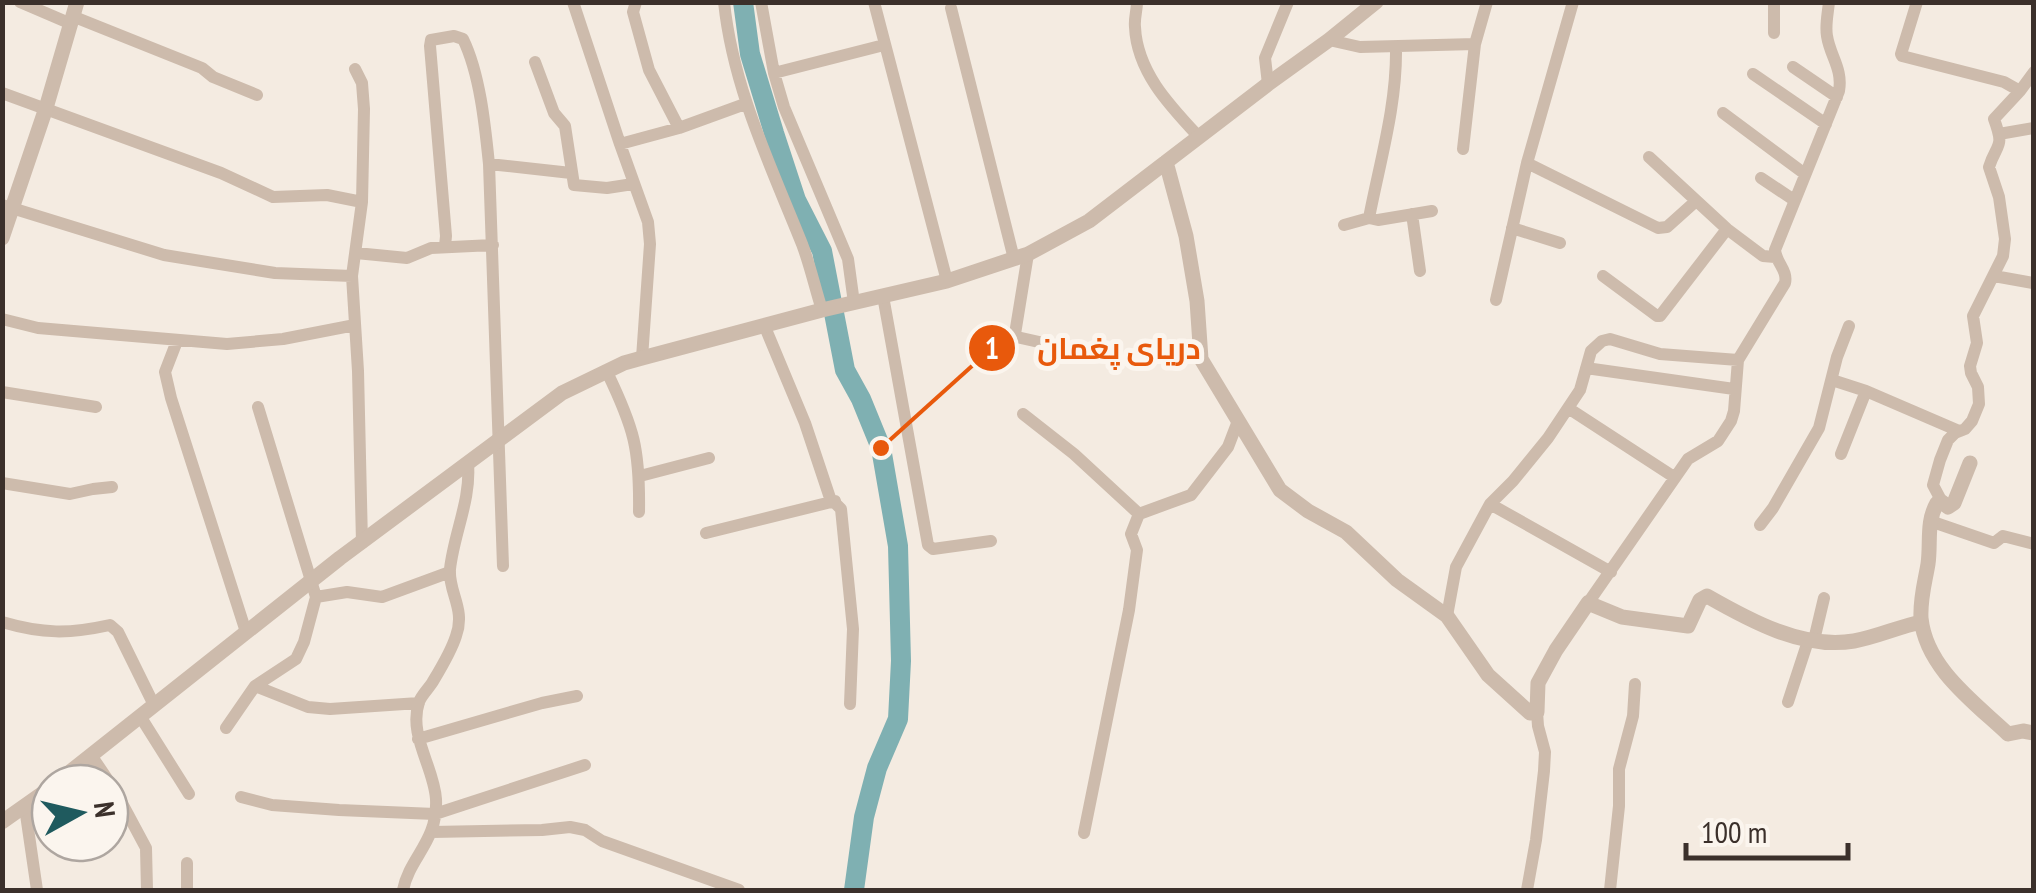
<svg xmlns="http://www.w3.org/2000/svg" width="2036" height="893" viewBox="0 0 2036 893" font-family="'PT Sans Narrow',Cairo,sans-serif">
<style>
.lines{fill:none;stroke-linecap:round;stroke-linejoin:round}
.river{stroke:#7fb0b2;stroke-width:20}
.minor{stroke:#cdbbac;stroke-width:12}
.tertiary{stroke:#cdbbac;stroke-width:15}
.leader{fill:none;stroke:#e8590c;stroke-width:4}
.callout-dot{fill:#e8590c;stroke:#fbf5ee;stroke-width:4}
.mark-label{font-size:30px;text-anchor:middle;font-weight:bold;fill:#fff}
.callout-label{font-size:30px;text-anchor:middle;font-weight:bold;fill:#e8590c;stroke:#fbf5ee;stroke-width:10;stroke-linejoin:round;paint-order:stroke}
</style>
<rect width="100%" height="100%" fill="#f4ebe1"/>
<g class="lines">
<!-- river -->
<path class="river" d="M743,2l7,52 24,79 22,67 26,51 23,119 16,29 20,49 17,98 3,115 -3,58 -21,49 -13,49 -10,73"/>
<!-- minor -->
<path class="minor" d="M20,2l49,21
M573,2l47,142 28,78 2,22 -8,114
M636,2l-3,10 16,58 30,58
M724,2c9,86 46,162 78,242 8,21 13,44 20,66
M761,2l13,71 10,34 64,152 6,44
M874,2l73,279
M1137,2c0,8 -3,17 -2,25 2,45 35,79 64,110
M1917,2l-16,52 1,2 102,26 16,9
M951,8l63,251
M72,16l130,52 11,9 44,18
M1774,33v-31
M1329,40l31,7 115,-3
M535,62l19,51 11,13 9,59 33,3 26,-4
M1793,67l44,30
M355,69l7,14 2,26 -2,93 -10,74 6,95 4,172
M774,73l110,-28
M1753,74l73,50
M1268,84l-3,-26 23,-56
M2,93l219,80 52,24 54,-2 35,7
M1723,113l82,61
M1999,134l35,-6
M620,144l59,-16 66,-24
M1463,149l12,-105 12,-42
M1649,157l78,72 36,27 12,1
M1527,163l131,65 9,-1 29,-26
M489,164l82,9
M1761,178l33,22
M2,205l162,50 111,18 77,3
M1412,214l8,57
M1369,218c11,-57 28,-113 27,-171
M1344,225l25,-7 9,2 54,-9
M1512,228l48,15
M445,246l1,-10 -16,-190 1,-6 23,-4 9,3c17,35 22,86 26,125l14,402
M356,253l51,5 24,-10 62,-3
M1028,254l-13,80 2,3 58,13
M1603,276l54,40h3l67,-87
M1994,276l39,7
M883,296l45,249 5,4 58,-8
M1496,300l31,-137 46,-161
M2,319l36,9 189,16 56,-5 72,-14
M765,327l40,96 25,75 11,11 12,120 -3,75
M177,341l-12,31 6,26 75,234
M1586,368l148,21
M607,372c27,56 33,77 32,140
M1832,380l34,11 93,40
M2,392l94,15
M1568,408l106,69
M1023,414l51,40 65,60
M1841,454l25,-63
M640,476l69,-18
M2,483l68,11 23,-5 19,-2
M1942,502l-9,-17 7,-25 8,-20 7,-7 10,-4 7,-8 7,-17 -1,-17 -7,-14 -1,-7 7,-23 -4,-27 30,-60 2,-17 -6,-42 -10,-30c8,-25 16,-18 5,-48l26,-28 14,-19
M1490,504l121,68
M1930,521l64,22 9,-7 31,8
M1760,525l13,-17 46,-80 18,-71 12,-31
M706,533l129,-32
M316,597l31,-5 35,5 68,-25
M1588,603l100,-144 30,-18 13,-20 3,-10 4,-51 47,-77c3,-13 -9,-20 -10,-33l64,-159c4,-22 -9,-35 -12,-55 -2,-11 1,-23 2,-34
M1447,616l9,-49 34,-63 23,-23 35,-43 32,-48 11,-39 11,-10 8,-2 50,15 78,6
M2,622c41,12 67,12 108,3l8,7 36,73
M1814,640l10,-42
M255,686l53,21 22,2 89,-6
M1788,702l20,-61
M140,716l49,78
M226,728l29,-42 41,-27 8,-17 12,-45 -58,-190
M418,739l124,-36 35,-7
M91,755l25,37 30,56 1,42
M241,797l31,8 67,5 96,4 150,-49
M25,808l12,82
M432,832l110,-2 28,-3 15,3 17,11 137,49
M1084,833l45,-223 8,-60 -6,-16 8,-20 52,-19 37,-48 10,-26
M187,890v-27
M403,890c7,-34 35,-48 33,-91 -2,-32 -28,-64 -17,-97 2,-6 9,-13 13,-19 9,-15 19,-31 24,-47 10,-27 -8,-44 -6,-67 4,-36 21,-69 18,-105
M1527,890l9,-50 8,-69 1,-19 -7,-26 -1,-14
M1610,890l9,-84v-37l14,-53 2,-32"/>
<!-- tertiary -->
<path class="tertiary" d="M1166,162l20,74 11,65 4,58 79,131 28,21 38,21 51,48 50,36 41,59 42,38 7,-1 1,-29 18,-33 32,-47 34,14 66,9 12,-26 7,-4c42,24 96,54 147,45 23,-4 44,-14 67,-19
M2,238l44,-130 31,-106
M1970,463l-16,40 -6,4 -6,-5 -5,1c-11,19 -6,40 -9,61 -3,18 -8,34 -7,54 5,50 53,84 87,116l15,-3 11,2
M56,783l284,-225 222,-165 62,-30 18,-5 180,-48 125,-29 81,-27 61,-33 179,-137 61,-44 47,-38
M2,822l48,-34"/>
</g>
<!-- callouts -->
<path class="leader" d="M881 448L992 348"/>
<g class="callout-dot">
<circle cx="881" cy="448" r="10"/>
<circle cx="992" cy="348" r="25"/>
</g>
<g class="mark-label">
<text x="992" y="359">1</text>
</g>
<g class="callout-label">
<text x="1119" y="359">دریای پغمان</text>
</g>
<!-- border -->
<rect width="2036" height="893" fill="none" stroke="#3b302b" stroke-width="10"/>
<!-- north arrow -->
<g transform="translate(80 813) rotate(82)"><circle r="48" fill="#fbf5ee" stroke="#aea6a0" stroke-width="2.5"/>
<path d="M0-8L18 38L0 25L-18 38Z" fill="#1f5a5e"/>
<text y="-15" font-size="28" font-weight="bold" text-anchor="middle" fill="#3b302b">N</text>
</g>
<!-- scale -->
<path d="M1686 843v15h162v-15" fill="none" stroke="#3b302b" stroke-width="5"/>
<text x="1701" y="843" font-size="30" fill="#3b302b" stroke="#fbf5ee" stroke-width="8" paint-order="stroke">100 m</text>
</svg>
